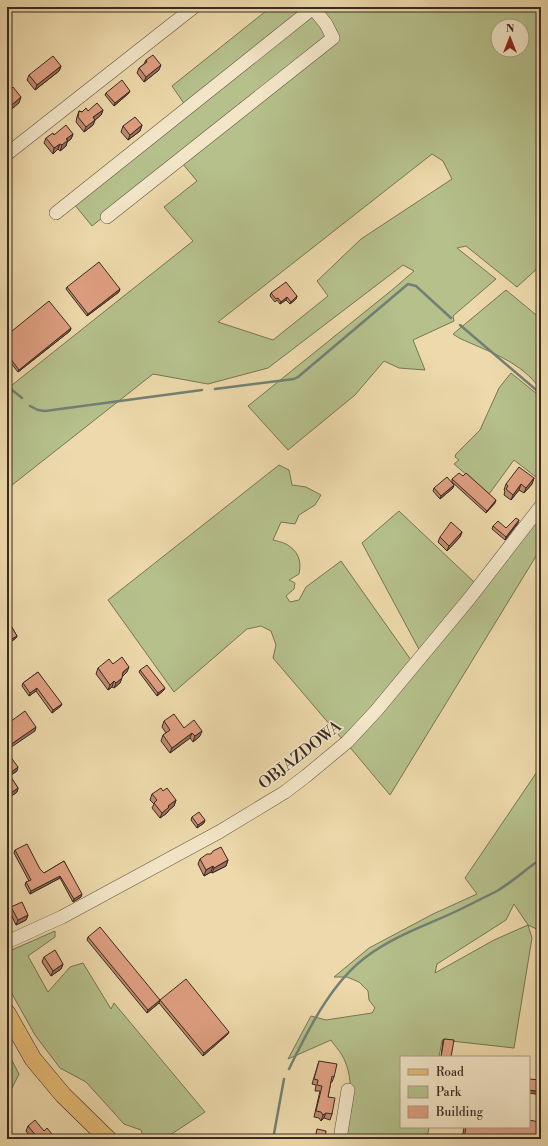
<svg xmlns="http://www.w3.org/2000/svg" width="548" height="1146" viewBox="0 0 548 1146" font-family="'Libre Bodoni',serif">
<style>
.green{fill:#b5c08b;stroke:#767557;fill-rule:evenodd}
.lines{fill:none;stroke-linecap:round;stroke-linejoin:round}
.stream{stroke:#728075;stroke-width:2.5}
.minor-casing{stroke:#645645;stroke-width:14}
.major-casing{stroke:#372a23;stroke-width:18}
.minor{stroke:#f3e6c8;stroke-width:13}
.major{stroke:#e6bc76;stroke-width:17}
.wall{fill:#c0896f;stroke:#372a23}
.shaded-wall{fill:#9c6f5a;stroke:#372a23}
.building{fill:#df9f81;stroke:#372a23}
.labels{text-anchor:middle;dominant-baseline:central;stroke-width:3;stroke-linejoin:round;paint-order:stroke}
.street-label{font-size:16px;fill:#372a23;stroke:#f3e6c8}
</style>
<rect width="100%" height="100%" fill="#edd9ab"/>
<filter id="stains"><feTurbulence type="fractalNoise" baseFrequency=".005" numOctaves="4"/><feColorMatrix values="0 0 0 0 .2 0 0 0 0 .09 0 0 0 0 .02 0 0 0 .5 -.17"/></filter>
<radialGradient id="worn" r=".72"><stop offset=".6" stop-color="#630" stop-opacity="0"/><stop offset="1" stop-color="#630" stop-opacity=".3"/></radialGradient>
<!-- green -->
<path class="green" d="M271,7h29l4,4 -119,94 -13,-19z
M318,7h223v258l-24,22 -51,-41 -9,2 39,31 -43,37 1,5 -41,19 12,30 -26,-2 -15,-7 -29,34 -67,55 -40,-44 144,-116 22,-19 -11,-6 -135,103 -60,16 -55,-10 -146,115v-100l186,-148 -29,-34 33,-26 -15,-18 155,-132zM498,26h24v24h-24zM432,154l11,7 9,18 -91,60 -44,42 11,15 -55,44 -55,-18z
M312,16l17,21 -237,189 -18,-22z
M506,290l35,29v71c-20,-29 -52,-38 -82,-52l-6,-4z
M511,373l26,21 4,-2v89l-27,-21 -25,34 -35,-30 5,-4 -4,-3 1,-3 24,-24 19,-42z
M279,465l10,5 3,15 14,2 15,8 -6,10 -16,10 -4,9 -14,-2 -8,18c4,1 9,2 13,4 12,7 16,16 13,30l-10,6 6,3 -1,6 -8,7 4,6 9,-2 7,-13 35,-26 70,99 -68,80 -70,-82 3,-13 -5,-14 -10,-5 -14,3 -73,63 -66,-92z
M399,511l75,71 -53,71 -59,-110z
M541,512v36l-151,247 -42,-50z
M541,766v165l-13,-6 4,13 -18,110 -72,-8 -3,17h-38v70h28l-2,12h-84c5,-28 14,-57 -1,-84 -3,-5 -8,-10 -11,-15l-43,19 23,-43 15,4 46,-7 3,-5 -6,-8 -1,-9 -9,-9 -12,-5h-13l35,-29 64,-34 44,-20 -12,-16zM514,904l14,21 -34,15 -59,33 2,-9 69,-44z
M55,931v6l-27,19 20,36 22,-25 13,-4 28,46 3,-6 91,109 -41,27h-20l-3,-9 -17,-6 -38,-42 -26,-14 -25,-33 -28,-50v-33z
M7,1051l12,23 -12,24z"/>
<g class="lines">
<!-- stream -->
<path class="stream" d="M460,325l81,69
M11,389l11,9
M215,389l79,-10 4,-2 110,-93 8,2 35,32
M30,406l8,4 7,1 157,-21
M289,1069c19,-39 42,-86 77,-112 30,-23 68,-34 101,-51 10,-5 20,-10 30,-15 15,-9 29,-22 44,-32
M273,1139l11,-60"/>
<defs>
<path id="minor" d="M7,154l187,-147
M56,213l257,-205
M107,217l226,-179 -7,-14 -14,-17
M7,942l55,-25 157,-85 66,-40 21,-16 41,-34 29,-31 93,-112 72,-93
M340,1139l8,-49"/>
<path id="major" d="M7,1013l26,46 30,36 45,44"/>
</defs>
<!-- minor casing -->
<use href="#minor" class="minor-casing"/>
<!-- major casing -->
<use href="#major" class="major-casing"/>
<!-- minor -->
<use href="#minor" class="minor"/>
<!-- major -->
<use href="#major" class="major"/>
</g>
<!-- wall -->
<path class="wall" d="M146,60l13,10 -15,12 -7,-9 2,-5 5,-4z
M61,66l-2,5 -24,19 -8,-10 2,-5z
M106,93h23l-15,13 -9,-11z
M103,110l-2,5 -6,5 -2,5 -9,7 -8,-10 1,-5 2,-6 3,1 6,-1z
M142,125l-2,6 -12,9 -7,-8 2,-6z
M73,134l-2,5 -4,3 -1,4 -6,5 -2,-2 -5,5 -9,-11 2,-5 8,-3z
M67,287l52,5 -32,24 -21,-27z
M271,293l26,3 -1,3 -6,5 -4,-4 -6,4 -3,-4 -2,2 -5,-6z
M71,328l-1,3 -52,41 -11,-14v-23z
M534,478l-2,6 -8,9 -5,-3 -8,10 -7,-5 1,-4 -1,-1 2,-6z
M452,479l43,24 -9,10 -34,-31z
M434,488h19l-13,11 -7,-8z
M518,523l-13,17 -13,-11 1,-3 13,2z
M462,532l-2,5 -13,14 -9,-9 2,-5z
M7,619l10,17 -1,2 -7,5 -2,-4z
M113,664l14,8 -5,5 -2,6 -6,5 -2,-1 -4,3 -12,-16 2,-6z
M140,670l24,20 -7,6 -18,-24z
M38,672l23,34 -9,7 -16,-22 -7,5 -7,-10 1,-3z
M164,721l20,7 16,8 -7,6 -3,-4 -20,15 -9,-12 2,-6 3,-2 -4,-6z
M7,752l10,19 -7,5 8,12 -1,4 -7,5 -3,-1z
M163,791l13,9 -2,6 -5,4 -2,3 -7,5 -8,-10 2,-4 -4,-4 2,-6z
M192,817l12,6 -7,5 -6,-8z
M15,850l25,19 4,4 20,-12 17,36 -8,5 -13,-24 -30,16 -5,-9 1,-3 3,-1 -15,-28z
M200,859l28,1 -2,6 -14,7 -1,-1 -7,4 -6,-12z
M11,907l17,8 -2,5 -10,5 -6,-13z
M88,937l72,63 68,34 -25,22 -44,-53 -12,10 -60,-73z
M44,957l19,7 -2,5 -10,7 -9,-14z
M444,1039l7,18h-10l2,-16z
M319,1061l15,16 -2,5h-1l-3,15 4,17 -2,6 -6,-2 -3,3 -2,-3 -5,-1 6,-26h-5l1,-6 -4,-1z
M541,1108v31h-79l2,-12h65l9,-6v-6z
M28,1126l16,5 12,8h-24l-6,-8z"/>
<!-- shaded-wall -->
<path class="shaded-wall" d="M161,65l-2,5 -15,12 2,-5z
M61,66l-2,5 -24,19 2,-5z
M130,91l-1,2 -15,13 1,-3z
M21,97l-2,6 -12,10v-4z
M103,110l-2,5 -6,5 -2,5 -9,7 2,-5 7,-10z
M142,125l-2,6 -12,9 2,-5z
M73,134l-2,5 -4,3 -1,4 -6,5 2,-6 4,-6z
M60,144l-2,5 -5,5 1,-6z
M120,289l-1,3 -32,24 1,-2z
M297,296l-1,3 -6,5 1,-2z
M287,297l-1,3 -6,4 1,-2z
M71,328l-1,3 -52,41 1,-2z
M534,478l-2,6 -8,9 2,-5z
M521,484l-2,6 -8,10 2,-5z
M454,485l-1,3 -13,11 1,-3z
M496,500l-1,3 -9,10 1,-2z
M519,520l-1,3 -13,17 1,-3z
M462,532l-2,5 -13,14 2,-5z
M17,636l-1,2 -7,5 1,-3z
M129,667l-2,5 -6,6 2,-6z
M122,678l-2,5 -6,5 2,-5z
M114,681l-2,6 -4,3 2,-5z
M37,688l-1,3 -7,5 1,-3z
M165,688l-1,2 -7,6 1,-3z
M62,704l-1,2 -9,7 1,-3z
M36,727l-1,4 -28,19v-3z
M202,731l-2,5 -7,6 2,-6z
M192,733l-2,5 -20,15 2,-5z
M18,767l-1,4 -10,6 2,-3z
M18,788l-1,4 -7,5 1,-4z
M176,800l-2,6 -5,4 -2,3 -7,5 2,-5 6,-7z
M205,820l-1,3 -7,5 1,-3z
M228,860l-2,6 -14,7 2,-5z
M213,866l-2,6 -7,4 2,-6z
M60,876v2l-30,16 1,-3z
M82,894l-1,3 -8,5 1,-3z
M28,915l-2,5 -10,5 2,-5z
M63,964l-2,5 -10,7 2,-5z
M160,1000l-1,3 -12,10 1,-3z
M229,1032l-1,2 -25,22 1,-3z
M529,1090l12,2v3l-12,-2z
M326,1113l-2,5 -3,3 2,-6z"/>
<!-- building -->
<path class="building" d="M153,55l8,10 -15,12 -7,-9 8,-6 -1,-2z
M53,56l8,10 -24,19 -8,-10z
M122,80l8,11 -15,12 -9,-10z
M13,87l8,10 -14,12v-17z
M97,103l6,7 -10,7 2,3 -9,7 -8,-10 1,-6 3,1 4,-4 2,3z
M135,117l7,8 -12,10 -7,-9z
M66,125l7,9 -7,5 2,1 -6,5 -2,-1 -6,4 -8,-10 7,-5 1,2z
M99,262l21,27 -32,25 -21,-27z
M286,282l11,14 -6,6 -4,-5 -6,5 -3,-4 -2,1 -5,-6z
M49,301l22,27 -52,42 -12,-16v-19z
M519,467l15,11 -8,10 -5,-4 -8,11 -7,-6 2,-3 -2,-2z
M459,473l4,3 3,-3 30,27 -9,11 -35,-32z
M447,477l7,8 -13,11 -7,-8z
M516,518l3,2 -13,17 -13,-11 5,-5 8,7z
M451,522l11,10 -13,14 -9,-9z
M7,619l10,17 -7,4 -3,-5z
M122,657l7,10 -6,5 -1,6 -6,5 -2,-2 -4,4 -12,-17 11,-9 4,5z
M147,665l18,23 -7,5 -18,-23z
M38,672l24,32 -9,6 -16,-22 -7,5 -7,-10z
M25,711l11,16 -29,20v-23z
M174,714l10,14 10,-8 8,11 -7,5 -3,-3 -20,15 -9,-13 7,-5 -6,-9z
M7,752l11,15 -9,7 9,14 -7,5h-4z
M161,788l2,3 4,-3 9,12 -8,6 1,1 -7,6 -8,-10 3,-3 -5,-6z
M199,812l6,8 -7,5 -6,-8z
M27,844l13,25 4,4 20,-12 18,33 -8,5 -14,-23 -29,15 -5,-9 5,-2 -16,-30z
M221,847l7,13 -14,8 -1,-2 -7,4 -6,-11 7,-5h4l2,-3z
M22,902l6,13 -10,5 -7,-13z
M100,927l60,73 26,-21 43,53 -25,21 -44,-53 -12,10 -60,-73z
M55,950l8,14 -10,7 -9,-14z
M444,1039l10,1 -3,17h-10z
M319,1061l18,3 -3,13 -2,-1 -4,21 7,1 -3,16 -6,-1 -3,2 -2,-3 -5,-1 6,-25 -5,-1 1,-5 -4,-1z
M529,1079l12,1v12l-12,-2z
M541,1109v30h-77l2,-12h63v-7l10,2z
M35,1120l9,11 3,-3 9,11h-22l3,-2 -9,-11z
M317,1129l9,2 -1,8h-14v-1l4,1z"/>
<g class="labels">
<!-- street labels -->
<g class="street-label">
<text transform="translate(300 755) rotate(-38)">OBJAZDOWA</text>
</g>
</g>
<!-- margin -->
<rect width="548" height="1146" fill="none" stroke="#edd9ab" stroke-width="24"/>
<rect x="8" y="8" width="532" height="1130" fill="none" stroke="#372a23" stroke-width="2"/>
<rect x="12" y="12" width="524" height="1122" fill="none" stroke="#372a23"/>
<!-- legend -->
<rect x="400" y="1056" width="130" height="72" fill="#f3e6c8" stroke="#a89b86"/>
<rect x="408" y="1069" width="20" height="6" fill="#e6bc76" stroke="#a89b86"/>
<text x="436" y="1076" font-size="12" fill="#372a23">Road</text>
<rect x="408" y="1086" width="20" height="12" fill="#b5c08b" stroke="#a89b86"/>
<text x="436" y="1096" font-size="12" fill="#372a23">Park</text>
<rect x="408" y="1106" width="20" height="12" fill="#df9f81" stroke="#a89b86"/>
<text x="436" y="1116" font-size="12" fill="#372a23">Building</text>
<!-- north arrow -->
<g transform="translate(510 38)"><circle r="19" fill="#f3e6c8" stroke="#a89b86"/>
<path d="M0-3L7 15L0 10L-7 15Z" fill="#8f2418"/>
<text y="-6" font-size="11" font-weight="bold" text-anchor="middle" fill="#372a23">N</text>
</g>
<rect width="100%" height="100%" filter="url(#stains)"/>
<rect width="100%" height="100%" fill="url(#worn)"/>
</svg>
